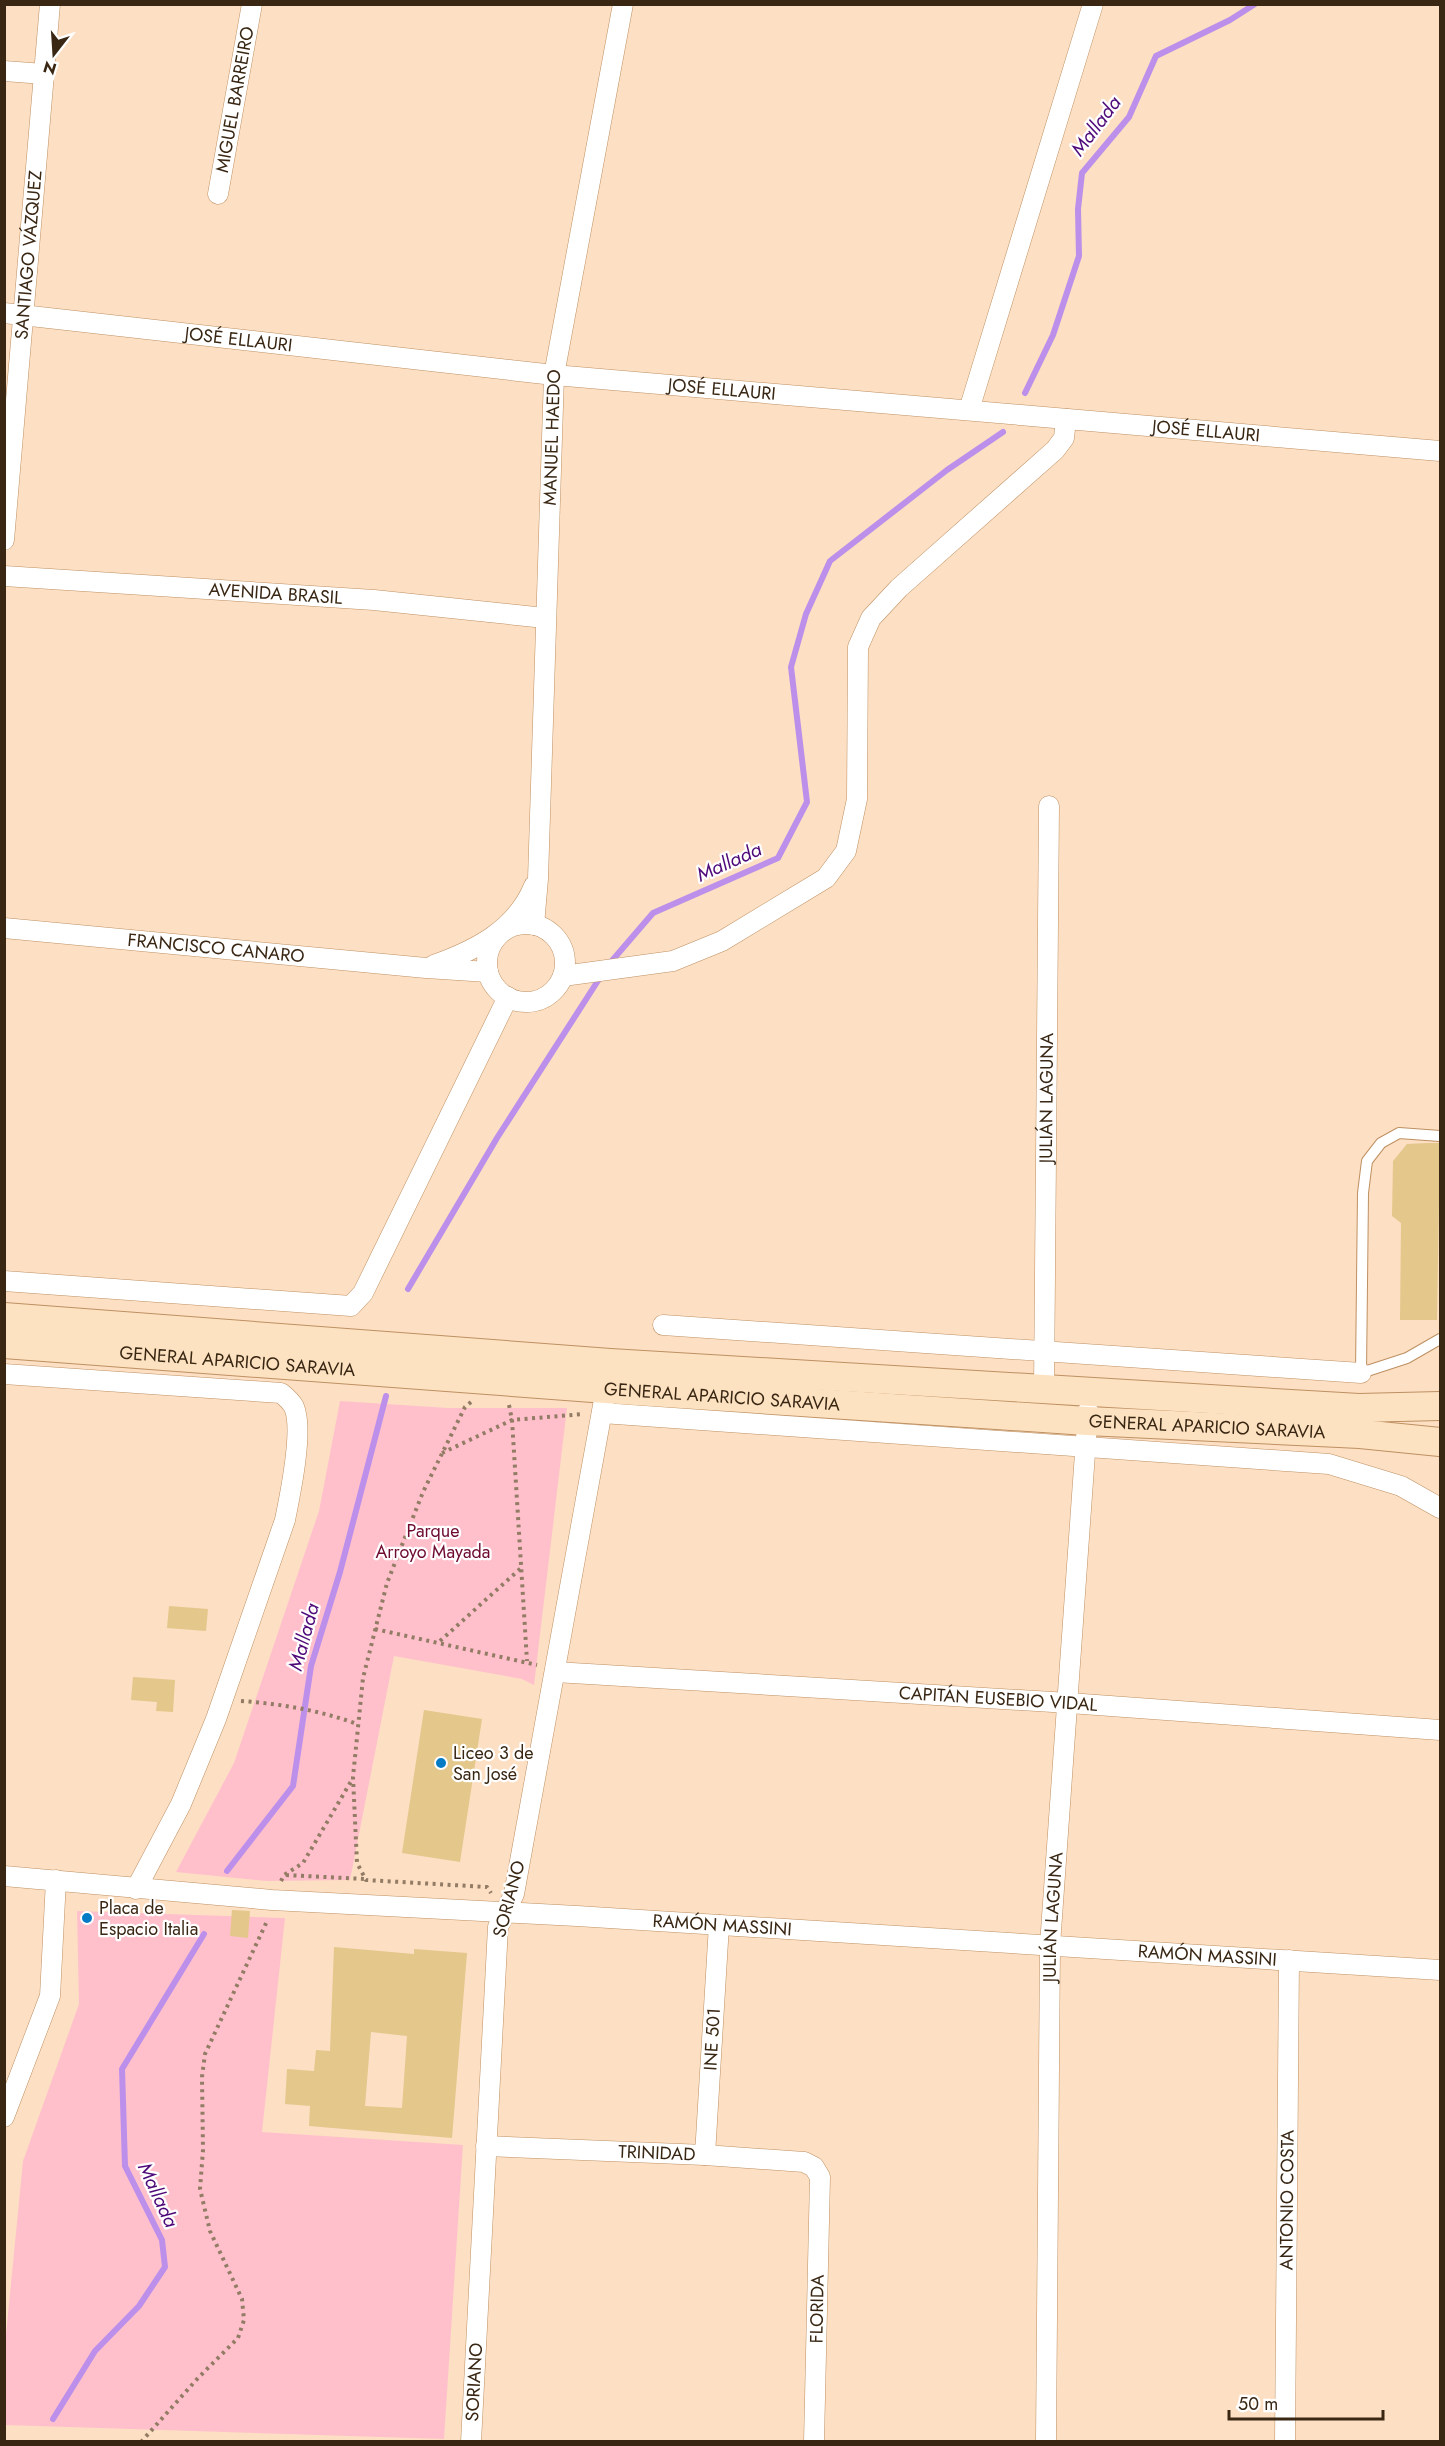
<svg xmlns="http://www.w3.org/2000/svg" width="1445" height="2446" viewBox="0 0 1445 2446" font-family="Jost,sans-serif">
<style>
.green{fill:#ffc0cc}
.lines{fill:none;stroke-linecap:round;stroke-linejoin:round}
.stream{stroke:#bc8fea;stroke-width:6}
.building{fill:#e3c78b;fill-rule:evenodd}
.service-casing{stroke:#be9062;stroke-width:12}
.minor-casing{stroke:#be9062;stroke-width:21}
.secondary-casing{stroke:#be9062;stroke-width:30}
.path{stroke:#937c65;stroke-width:4;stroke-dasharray:3 4.5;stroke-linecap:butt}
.service{stroke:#fff;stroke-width:10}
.minor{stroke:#fff;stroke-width:20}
.secondary{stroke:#fde2c1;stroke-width:28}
.poi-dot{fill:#067bc5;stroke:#fff;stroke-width:2}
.labels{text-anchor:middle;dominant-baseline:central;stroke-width:4.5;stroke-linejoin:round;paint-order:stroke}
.street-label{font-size:18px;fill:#392714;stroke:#fff}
.park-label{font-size:18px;fill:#6e0a30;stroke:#fff}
.poi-label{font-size:18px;fill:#392714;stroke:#fff;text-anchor:start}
.water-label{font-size:20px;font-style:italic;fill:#4d0978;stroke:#fff}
</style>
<rect width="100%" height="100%" fill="#fddfc3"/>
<!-- green -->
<path class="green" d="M340,1401l108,7h119l-33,277 -12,-6 -128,-23 -44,224 -83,1 -91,-9 58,-109 85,-252z
M77,1911l208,7 -23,214 201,13 -19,294 -439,-14v-80l18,-184 56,-157z"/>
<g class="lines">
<!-- stream -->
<path class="stream" d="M1025,393l28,-58 26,-79 -1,-47 4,-36 47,-56 27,-61 74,-36 25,-16
M610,963l43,-50 125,-55 29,-56 -16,-135 15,-53 24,-53 117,-91 56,-38
M408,1289l89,-151 104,-162
M227,1871l66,-85 18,-120 29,-94 46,-176
M53,2419l42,-68 44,-45 26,-39 -3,-27 -37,-74 -3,-97 82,-135"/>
</g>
<!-- building -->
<path class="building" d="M1427,1143h13l-3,177h-37l1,-97 -9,-7 1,-55 14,-17z
M169,1606l39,3 -2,22 -39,-3z
M133,1677l42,3 -2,32 -17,-1 1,-9 -26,-2z
M424,1710l58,9 -22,143 -58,-9z
M232,1910l18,1 -2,27 -18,-2z
M334,1947l80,7v-5l53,4 -15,185 -143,-12 1,-20 -25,-2 2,-35 27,2 2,-21 14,1zM371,2032l36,4 -5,72 -37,-2z"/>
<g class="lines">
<defs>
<path id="service" d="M1440,1136l-41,-3 -18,10 -14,18 -4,32 -2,180 46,-15 33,-19"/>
<g id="minor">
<path d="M4,71l40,3"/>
<path id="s1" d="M218,194l34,-190"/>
<path id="s2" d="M4,313l550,62 886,76"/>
<path d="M969,410l124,-406"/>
<path id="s3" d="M4,540l46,-536"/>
<path id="s4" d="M4,576l370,24 171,18"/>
<circle cx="526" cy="963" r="39"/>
<path id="s5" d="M534,925l4,-46 16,-504 69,-371"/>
<path id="s6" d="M4,928l422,40 62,4"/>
<path d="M434,965c42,-15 82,-35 100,-79"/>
<path d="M563,976l110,-15 49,-20 104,-63 20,-27 11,-52 1,-152 13,-29 28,-30 156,-138 9,-12 2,-19"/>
<path d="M4,1281l347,25 12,-13 145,-296"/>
<path d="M663,1325l698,48"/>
<path d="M4,1374l277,19c5,4 10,8 13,14 10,23 -4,88 -9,113l-69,199 -35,85 -45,85"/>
<path id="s7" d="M1044,1390l5,-584"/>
<path d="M602,1413l727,51 72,22 39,22"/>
<path id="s8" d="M555,1672l514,31 371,27"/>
<path id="s9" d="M4,1876l268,24 305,16 863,54"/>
<path d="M4,2117l46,-121 6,-116"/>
<path id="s10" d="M486,2146l219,9 99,7 10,5 6,10 -6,265"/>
<path id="s11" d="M705,2155l14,-230"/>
<path id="s12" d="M471,2442l27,-515 16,-33 94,-516"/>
<path id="s13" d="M1046,2442l4,-497 38,-534"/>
<path id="s14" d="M1285,2442l4,-482"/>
</g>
<g id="secondary">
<path d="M4,1317l606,46 749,45 81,-2"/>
<path id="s15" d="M4,1344l602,45 481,32 273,13 80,8"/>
</g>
</defs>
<!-- service casing -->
<use href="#service" class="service-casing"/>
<!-- minor casing -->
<use href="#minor" class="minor-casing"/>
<!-- secondary casing -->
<use href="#secondary" class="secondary-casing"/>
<!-- path -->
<path class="path" d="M471,1402l-6,5 -42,85 -36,91 -24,95 -10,99 4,86 9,17 121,7 4,6
M509,1405l3,15 15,241
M442,1453l70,-33 71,-6
M375,1629l162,36
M440,1641l81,-73
M241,1701c40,3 78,9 116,23
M286,1875l79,4
M281,1881l3,-6 19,-12 50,-85
M141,2442l57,-64 40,-40 6,-18 -2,-21 -32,-68 -10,-42 3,-39 -1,-73 3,-23 63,-135"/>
<!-- service -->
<use href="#service" class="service"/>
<!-- minor -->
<use href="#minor" class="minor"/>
<!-- secondary -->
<use href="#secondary" class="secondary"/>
</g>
<!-- markers -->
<g class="poi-dot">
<circle cx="441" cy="1763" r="6"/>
<circle cx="87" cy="1918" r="6"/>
</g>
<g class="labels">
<!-- street labels -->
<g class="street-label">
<text stroke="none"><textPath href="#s1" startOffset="96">MIGUEL BARREIRO</textPath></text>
<text stroke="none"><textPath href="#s3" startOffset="286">SANTIAGO VÁZQUEZ</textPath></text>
<text stroke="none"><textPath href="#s2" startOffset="236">JOSÉ ELLAURI</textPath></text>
<text stroke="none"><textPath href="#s2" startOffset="722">JOSÉ ELLAURI</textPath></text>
<text stroke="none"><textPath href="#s2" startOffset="1208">JOSÉ ELLAURI</textPath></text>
<text stroke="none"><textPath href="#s5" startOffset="488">MANUEL HAEDO</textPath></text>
<text stroke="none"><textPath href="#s4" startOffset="272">AVENIDA BRASIL</textPath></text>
<text stroke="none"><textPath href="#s6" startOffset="213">FRANCISCO CANARO</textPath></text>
<text stroke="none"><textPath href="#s7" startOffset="292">JULIÁN LAGUNA</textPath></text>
<text stroke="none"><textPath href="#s15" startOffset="234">GENERAL APARICIO SARAVIA</textPath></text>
<text stroke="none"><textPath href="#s15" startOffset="720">GENERAL APARICIO SARAVIA</textPath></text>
<text stroke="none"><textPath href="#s15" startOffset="1206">GENERAL APARICIO SARAVIA</textPath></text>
<text stroke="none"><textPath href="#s8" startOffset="444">CAPITÁN EUSEBIO VIDAL</textPath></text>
<text transform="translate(509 1899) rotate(-75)">SORIANO</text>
<text stroke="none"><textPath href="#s13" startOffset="525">JULIÁN LAGUNA</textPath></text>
<text stroke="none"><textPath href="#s9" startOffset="720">RAMÓN MASSINI</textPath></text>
<text stroke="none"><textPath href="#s9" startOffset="1206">RAMÓN MASSINI</textPath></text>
<text stroke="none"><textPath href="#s11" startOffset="116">INE 501</textPath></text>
<text stroke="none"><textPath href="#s10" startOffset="171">TRINIDAD</textPath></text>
<text stroke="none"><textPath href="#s14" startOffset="242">ANTONIO COSTA</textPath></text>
<text transform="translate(817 2309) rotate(-89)">FLORIDA</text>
<text stroke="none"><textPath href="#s12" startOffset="60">SORIANO</textPath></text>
</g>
<!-- park labels -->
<g class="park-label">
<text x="433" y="1531">Parque<tspan x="433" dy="21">Arroyo Mayada</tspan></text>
</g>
<!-- poi labels -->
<g class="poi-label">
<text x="453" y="1753">Liceo 3 de<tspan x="453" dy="21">San José</tspan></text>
<text x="99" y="1908">Placa de<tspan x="99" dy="21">Espacio Italia</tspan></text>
</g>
<!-- water labels -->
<g class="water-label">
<text transform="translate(1096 126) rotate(-53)">Mallada</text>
<text transform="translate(729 862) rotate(-24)">Mallada</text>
<text transform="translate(304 1637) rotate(-75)">Mallada</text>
<text transform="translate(158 2195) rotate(65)">Mallada</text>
</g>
</g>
<!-- border -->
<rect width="1445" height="2446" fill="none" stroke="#392714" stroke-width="12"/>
<!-- north arrow -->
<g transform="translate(54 54) rotate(197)" stroke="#ffffff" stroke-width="4.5" paint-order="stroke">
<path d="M0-4.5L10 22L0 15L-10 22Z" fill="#392714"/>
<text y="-9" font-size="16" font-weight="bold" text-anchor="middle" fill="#392714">N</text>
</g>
<!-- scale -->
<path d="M1229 2410v9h154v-9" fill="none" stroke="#392714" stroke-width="3"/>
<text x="1238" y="2410" font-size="18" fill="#392714" stroke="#ffffff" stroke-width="4.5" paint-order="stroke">50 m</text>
</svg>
